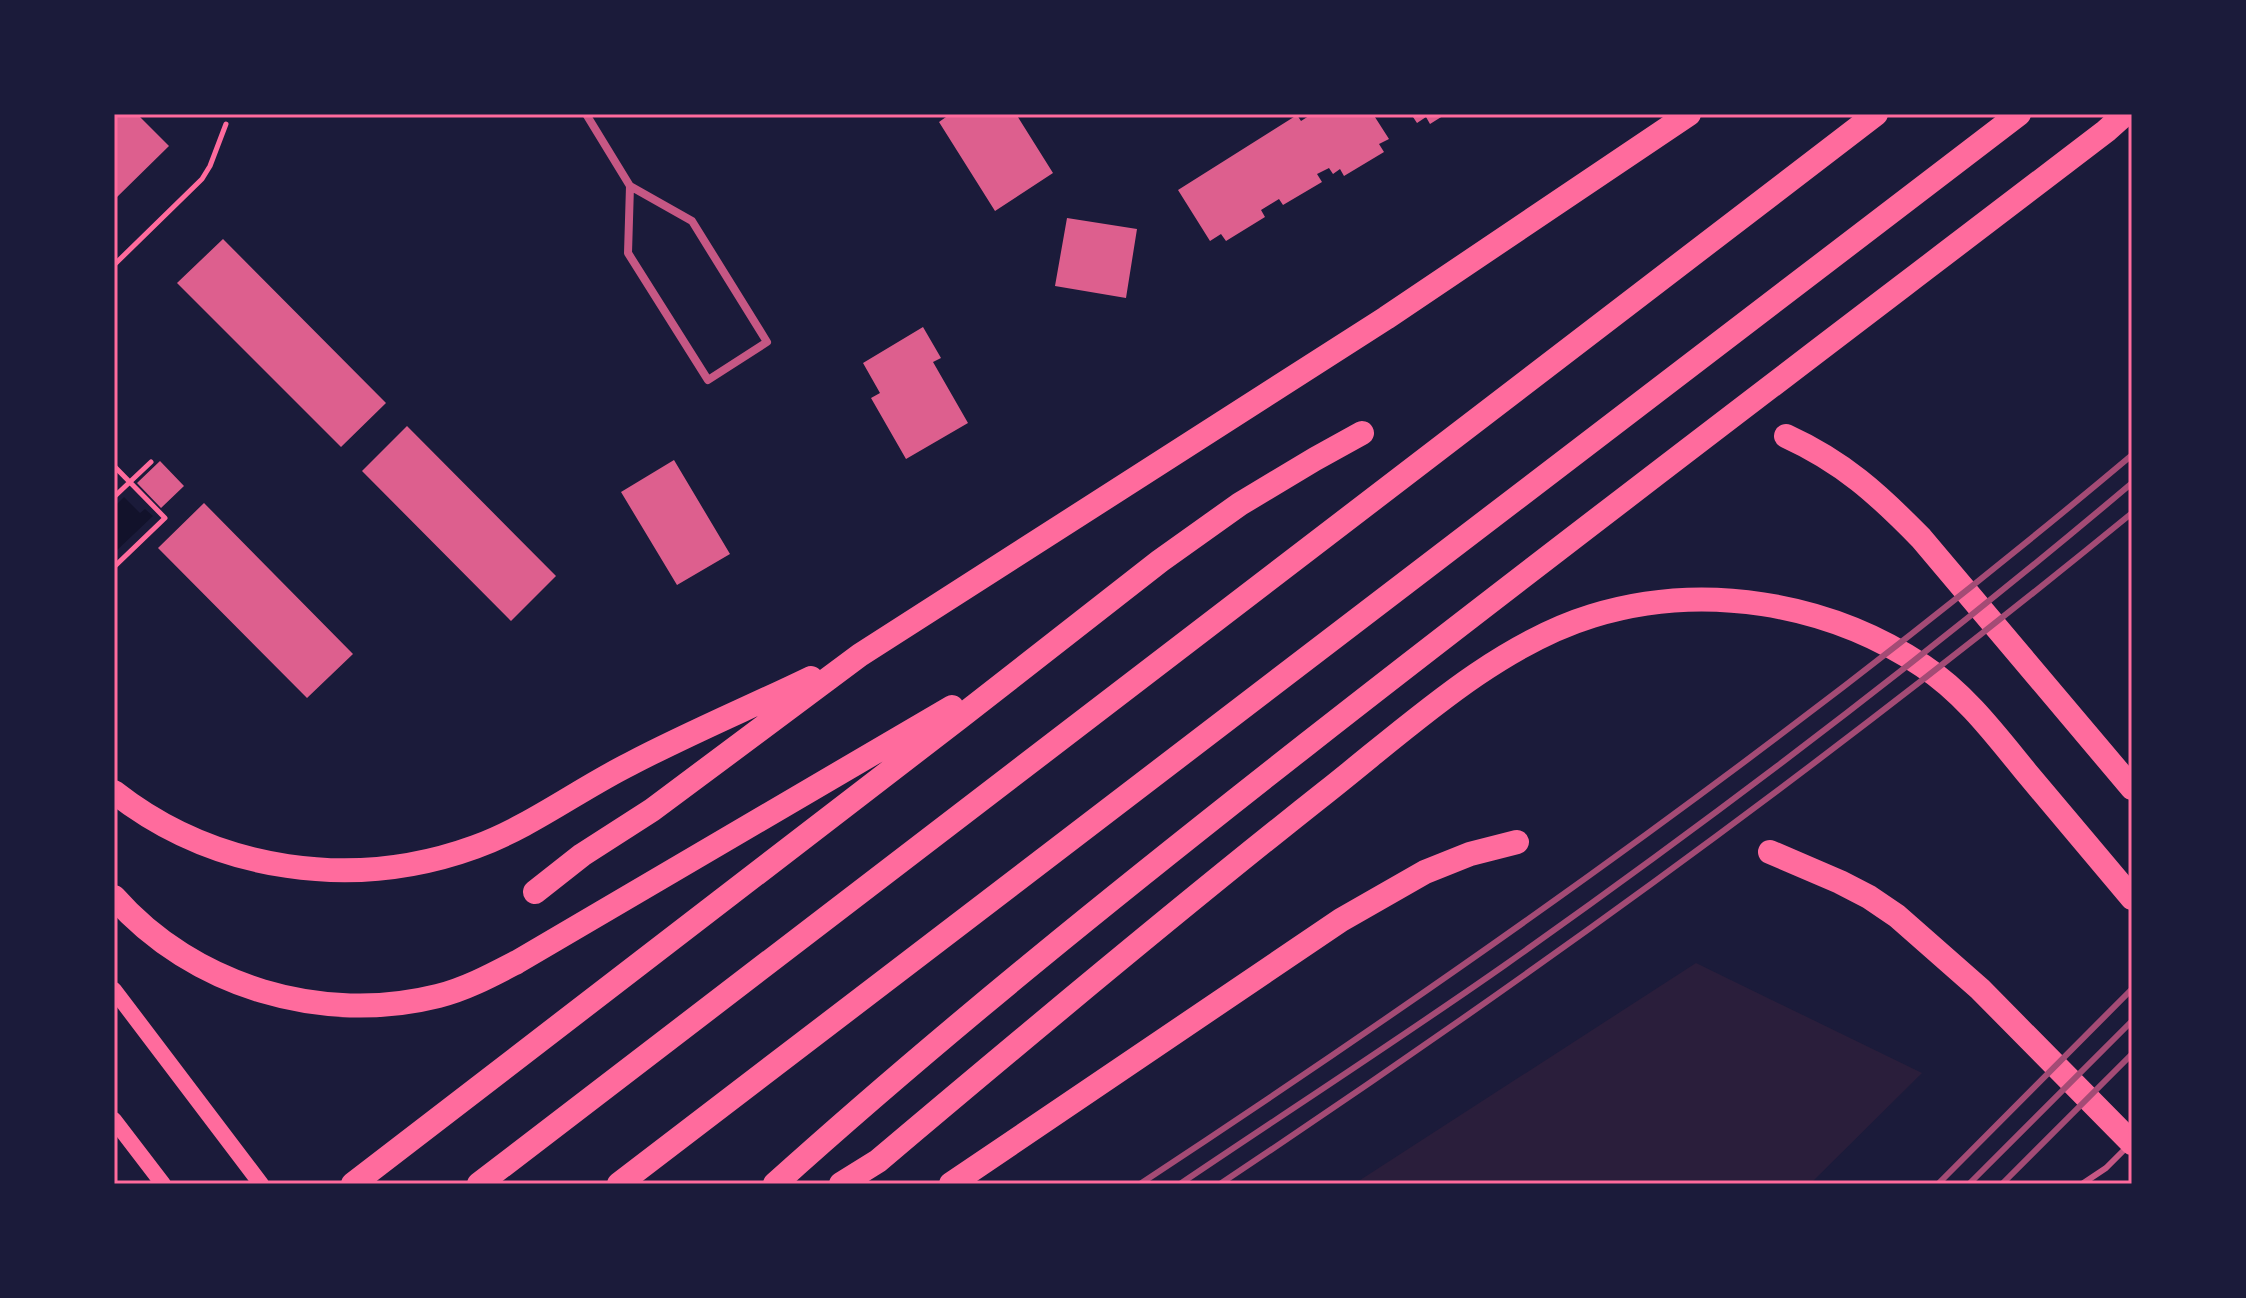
<svg xmlns="http://www.w3.org/2000/svg" width="2246" height="1298" viewBox="0 0 2246 1298" font-family="'DM Sans',sans-serif">
<style>
.green{fill:#2a1e3b}
.water{fill:#12122b}
.building{fill:#dd5f8e}
.lines{fill:none;stroke-linecap:round;stroke-linejoin:round}
.path{stroke:#ff6b9d;stroke-width:5}
.service{stroke:#c65784;stroke-width:6}
.minor{stroke:#c65784;stroke-width:8}
.secondary{stroke:#ff6b9d;stroke-width:16}
.motorway{stroke:#ff6b9d;stroke-width:24}
.rail{stroke:#a44b75;stroke-width:6}
.neatline{fill:none;stroke:#ff6b9d;stroke-width:3}
</style>
<rect width="100%" height="100%" fill="#1b1b3a"/>
<!-- green -->
<path class="green" d="M1696,963l226,110 -112,111h-456z"/>
<!-- water -->
<path class="water" d="M124,497l16,16 5,-4 8,7 -39,37v-46z"/>
<!-- building -->
<path class="building" d="M114,114h23l32,32 -55,54z
M944,114h72l37,59 -58,38 -56,-89 7,-5z
M1312,114h61l16,25 -10,5 5,8 -40,24 -4,-7 -7,5 -4,-6 -12,6 5,8 -39,23 -4,-6 -18,11 4,7 -39,24 -5,-7 -11,7 -32,-51 119,-75 4,6z
M1411,114h35l-16,10 -4,-7 -9,6z
M1067,218l70,11 -11,69 -71,-12z
M223,239l163,164 -45,44 -164,-164z
M923,327l18,31 -8,4 35,61 -62,36 -35,-61 9,-5 -17,-30z
M407,426l149,150 -45,45 -149,-150z
M674,460l56,94 -53,31 -56,-93z
M160,461l24,25 -23,22 -24,-25z
M204,503l149,151 -46,44 -149,-150z"/>
<g class="lines">
<!-- path -->
<path class="path" d="M114,265l88,-86 8,-13 16,-42
M114,466l51,52 -51,49
M114,497l37,-35"/>
<!-- service -->
<path class="service" d="M2082,1184l24,-16 21,-21"/>
<!-- minor -->
<path class="minor" d="M586,114l44,72 62,35 75,121 -59,38 -80,-127 2,-67"/>
<!-- secondary -->
<path class="secondary" d="M114,990l147,194
M114,1120l49,64"/>
<!-- motorway -->
<path class="motorway" d="M1786,436c57,26 92,58 135,102l211,250
M114,792c102,80 240,99 361,55 55,-20 103,-57 155,-83 59,-31 121,-57 181,-86
M1770,852l70,30 29,15 28,19 83,73 152,154
M535,892l47,-37 70,-45 208,-155 526,-337 303,-204
M114,897c79,90 209,128 324,99 28,-7 54,-21 79,-34l435,-255
M353,1184l606,-466 201,-157 80,-57 75,-45 47,-26
M479,1184l1397,-1070
M619,1184l1400,-1070
M775,1184c171,-154 351,-298 532,-440 264,-207 532,-409 799,-613l19,-17
M841,1184l37,-23c148,-125 296,-249 448,-369 80,-63 168,-146 266,-176 110,-34 235,-14 331,50 41,27 72,68 103,106 35,42 71,84 106,126
M951,1184l390,-264 84,-48 45,-18 47,-12"/>
<!-- rail -->
<path class="rail" d="M1140,1184c343,-226 677,-464 992,-729
M1180,1184c108,-73 218,-144 325,-219 215,-152 426,-312 627,-482
M1220,1184c314,-209 620,-432 912,-671
M1938,1184l194,-195
M1969,1184l163,-163
M2002,1184l130,-130"/>
</g>
<!-- border -->
<rect width="2246" height="1298" fill="none" stroke="#1b1b3a" stroke-width="232"/>
<rect x="116" y="116" width="2014" height="1066" class="neatline"/>
</svg>
